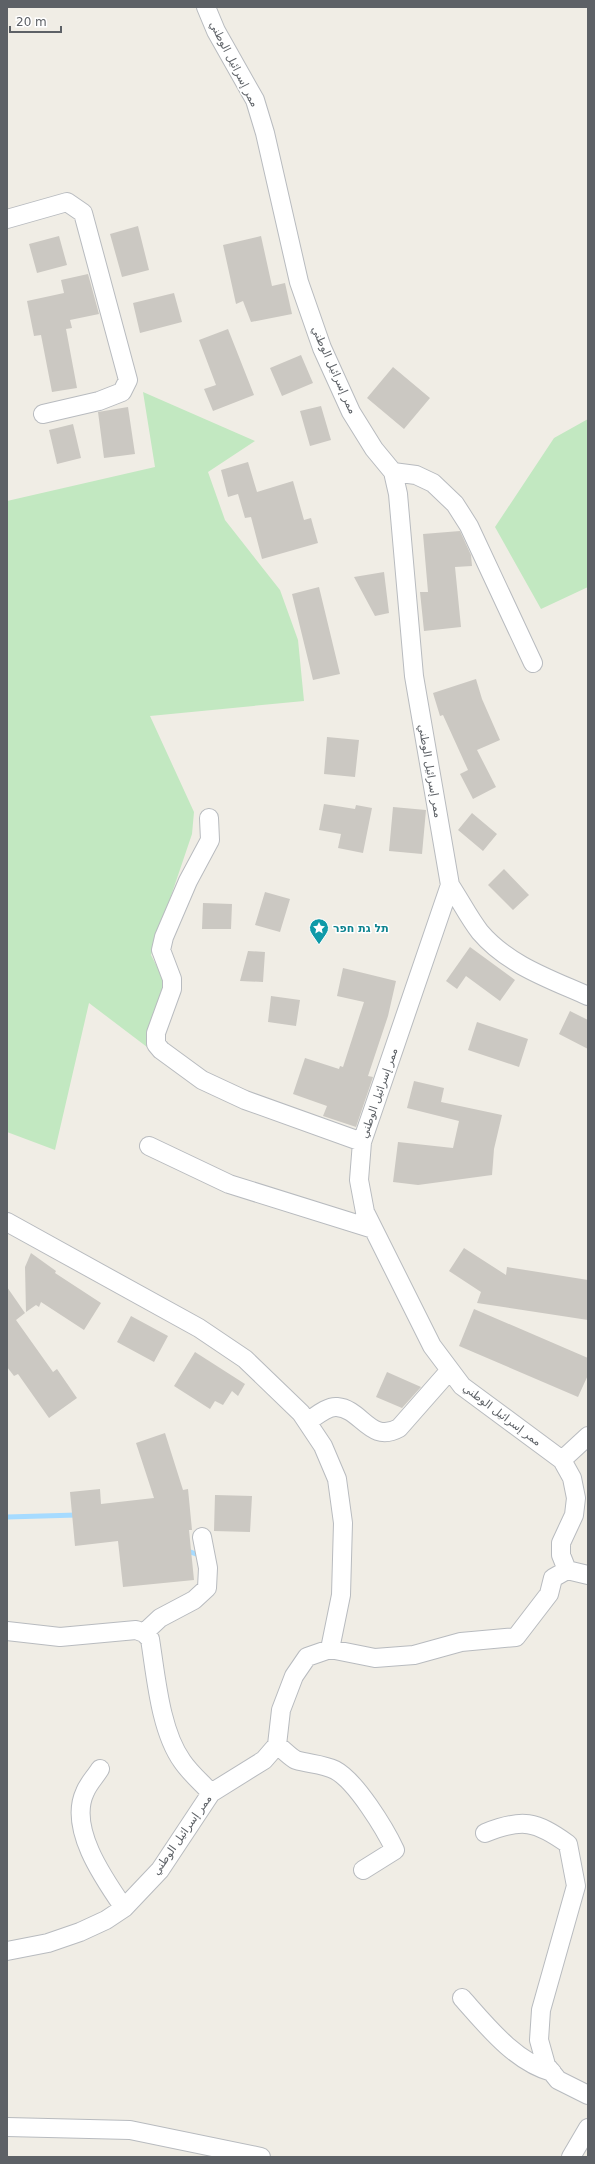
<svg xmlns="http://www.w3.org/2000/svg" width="595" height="2164" viewBox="0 0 595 2164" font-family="'DejaVu Sans',Vazirmatn,Heebo,sans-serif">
<rect width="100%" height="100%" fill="#f0ede5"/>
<!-- green -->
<path fill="#c2e8c1" d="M143,392L255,441L208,472L225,520L280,590L298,640L304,701L150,716L194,812L192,834L151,955L167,986L147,1047L89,1003L55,1150L7,1132V501L155,467Z
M588,419V587L541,609L495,527L554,438Z"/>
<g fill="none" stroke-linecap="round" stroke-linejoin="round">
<!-- stream -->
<path stroke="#a6dbff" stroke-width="5" d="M7,1517L77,1515
M185,1550L196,1554"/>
</g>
<!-- building -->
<path fill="#cbc8c2" d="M138,226L149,270L122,277L110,234Z
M59,236L67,265L37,273L29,244Z
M261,236L272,286L285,283L292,314L251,322L243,301L236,304L223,245Z
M88,274L99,314L70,320L72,328L66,329L77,388L52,392L41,335L34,336L27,301L64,293L61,280Z
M174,293L182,322L140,333L133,303Z
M228,329L254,395L213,411L204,389L216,385L199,340Z
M301,355L313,383L282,396L270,368Z
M393,367L430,398L404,429L367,398Z
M321,406L331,440L310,446L300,411Z
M128,407L135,454L104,458L98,412Z
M73,424L81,458L57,464L49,430Z
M248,462L257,492L293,481L304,520L311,518L318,543L262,559L251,517L245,518L238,494L228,497L221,470Z
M460,531L471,555L472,566L455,567L461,627L424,631L420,592H428L423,534Z
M384,572L389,613L375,616L354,577Z
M319,587L340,674L313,680L292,594Z
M476,679L482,699L500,740L477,750L496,787L473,799L460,774L468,770L443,715L440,716L433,693Z
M327,737L359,740L355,777L324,774Z
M324,804L355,809L356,805L372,808L363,853L338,848L341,834L319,830Z
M393,807L426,810L422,854L389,851Z
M472,813L497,834L483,851L458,830Z
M504,869L529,895L513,910L488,885Z
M265,892L290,899L280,932L255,925Z
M203,903L232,904L231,929H202Z
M470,947L515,980L500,1001L466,976L457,989L446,981Z
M248,951L265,952L263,982L240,981Z
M343,968L396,981L388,1016L368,1076L373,1077L356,1127L323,1116L327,1106L293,1094L305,1058L339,1069L340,1066L343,1067L364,1002L337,996Z
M271,996L300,1000L296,1026L268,1022Z
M570,1011L588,1020V1049L559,1034Z
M477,1022L528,1039L519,1067L468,1050Z
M414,1081L444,1088L441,1102L502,1115L494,1149L492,1175L418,1185L393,1182L398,1142L453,1148L459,1121L407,1108Z
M464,1248L506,1275L507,1267L588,1280V1320L477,1303L481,1292L449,1271Z
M31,1253L56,1271L55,1273L101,1303L84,1330L41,1302L39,1307L36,1305L26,1312L25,1267Z
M7,1287L25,1313L16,1320L53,1372L57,1369L77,1398L49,1418L18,1374L14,1376L7,1367Z
M474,1309L588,1358V1375L578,1397L459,1346Z
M131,1316L168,1336L154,1362L117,1342Z
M195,1352L245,1384L238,1396L232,1391L223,1405L215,1401L210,1409L174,1386Z
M387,1372L421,1387L402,1408L376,1397Z
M165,1433L183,1490L188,1489L192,1530H189L194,1580L123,1587L118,1541L75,1546L70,1492L100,1489L101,1504L154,1498L136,1443Z
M215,1495L252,1496L250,1532L214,1531Z"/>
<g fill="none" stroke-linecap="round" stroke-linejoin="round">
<defs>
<path id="minor" d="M206,7L216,31L255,100L265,133L299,282L322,348L351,412L374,449L393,472L398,494L414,676L450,885L362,1142L359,1180L365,1212L432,1346L462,1386L562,1460L572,1478L576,1498L574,1515L561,1543V1555L567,1570
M7,219L67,202L83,213L128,380L122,392L99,401L43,414
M393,472L416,475L433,483L455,504L469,526L533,663
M209,818L210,840L188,881L164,937L161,950L172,979V989L156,1033V1044L161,1050L202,1080L245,1100L362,1142
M450,885C460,900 469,918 480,932C508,965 550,979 588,996
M149,1146L229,1184L373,1229
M7,1222L199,1328L245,1359L301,1413L323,1446L337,1479L343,1523L341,1595L330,1649
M307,1422C315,1417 327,1406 337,1407C362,1409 370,1444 399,1428L450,1370
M562,1460L588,1436
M567,1570L588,1575
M7,1631L60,1637L136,1630L144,1633L150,1639C156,1676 160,1730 182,1761C190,1773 202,1783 211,1793
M144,1633L160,1618L194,1600L207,1588L208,1568L202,1537
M277,1745C283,1749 290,1757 296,1760C309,1764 323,1764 335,1770C356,1781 385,1829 395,1850L363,1870
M100,1769C95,1777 88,1784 85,1792C68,1828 104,1879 124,1908
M485,1833C522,1818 536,1821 568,1844L576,1886L541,2010L539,2040L546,2065L558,2080L588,2095
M7,1951L48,1943L80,1932L106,1920L124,1908L160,1870L211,1793L264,1760L277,1745L281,1710L294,1676L307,1657L330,1649L375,1658L414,1655L461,1642L516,1637L549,1594L553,1578L567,1570
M462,1998C486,2025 515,2062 552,2072
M7,2127L130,2130L261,2157
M571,2157L588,2128"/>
</defs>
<!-- minor casing -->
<use href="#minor" stroke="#b8bbbf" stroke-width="20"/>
<!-- minor -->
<use href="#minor" stroke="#fff" stroke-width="18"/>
</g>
<!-- icons -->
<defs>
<symbol id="sight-pin" viewBox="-11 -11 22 30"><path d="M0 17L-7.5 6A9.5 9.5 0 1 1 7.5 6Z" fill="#0f9aa8" stroke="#fff"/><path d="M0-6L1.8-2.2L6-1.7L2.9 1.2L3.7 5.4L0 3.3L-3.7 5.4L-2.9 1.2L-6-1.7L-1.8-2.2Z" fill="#fff"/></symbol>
</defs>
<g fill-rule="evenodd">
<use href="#sight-pin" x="308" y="917" width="22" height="30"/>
</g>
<g text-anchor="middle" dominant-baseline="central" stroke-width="3" stroke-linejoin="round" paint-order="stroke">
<!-- street labels -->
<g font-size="11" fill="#5d6166" stroke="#fff">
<text transform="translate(234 64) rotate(63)">ممر إسرائيل الوطني</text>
<text transform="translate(334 370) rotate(66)">ممر إسرائيل الوطني</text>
<text transform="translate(430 771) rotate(80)">ممر إسرائيل الوطني</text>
<text transform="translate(379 1093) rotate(-71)">ممر إسرائيل الوطني</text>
<text transform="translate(502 1415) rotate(37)">ممر إسرائيل الوطني</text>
<text transform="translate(182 1835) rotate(-55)">ممر إسرائيل الوطني</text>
</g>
<!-- culture labels -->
<g font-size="11" font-weight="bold" fill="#0d838f" stroke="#fff" text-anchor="start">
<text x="333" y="928">תל גת חפר</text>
</g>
</g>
<!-- border -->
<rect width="595" height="2164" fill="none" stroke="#5d6166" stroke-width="16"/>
<!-- scale -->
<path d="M10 26v6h51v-6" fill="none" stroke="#5d6166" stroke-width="2"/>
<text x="16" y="26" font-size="12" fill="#5d6166" stroke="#ffffff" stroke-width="3" paint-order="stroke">20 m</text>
</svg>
